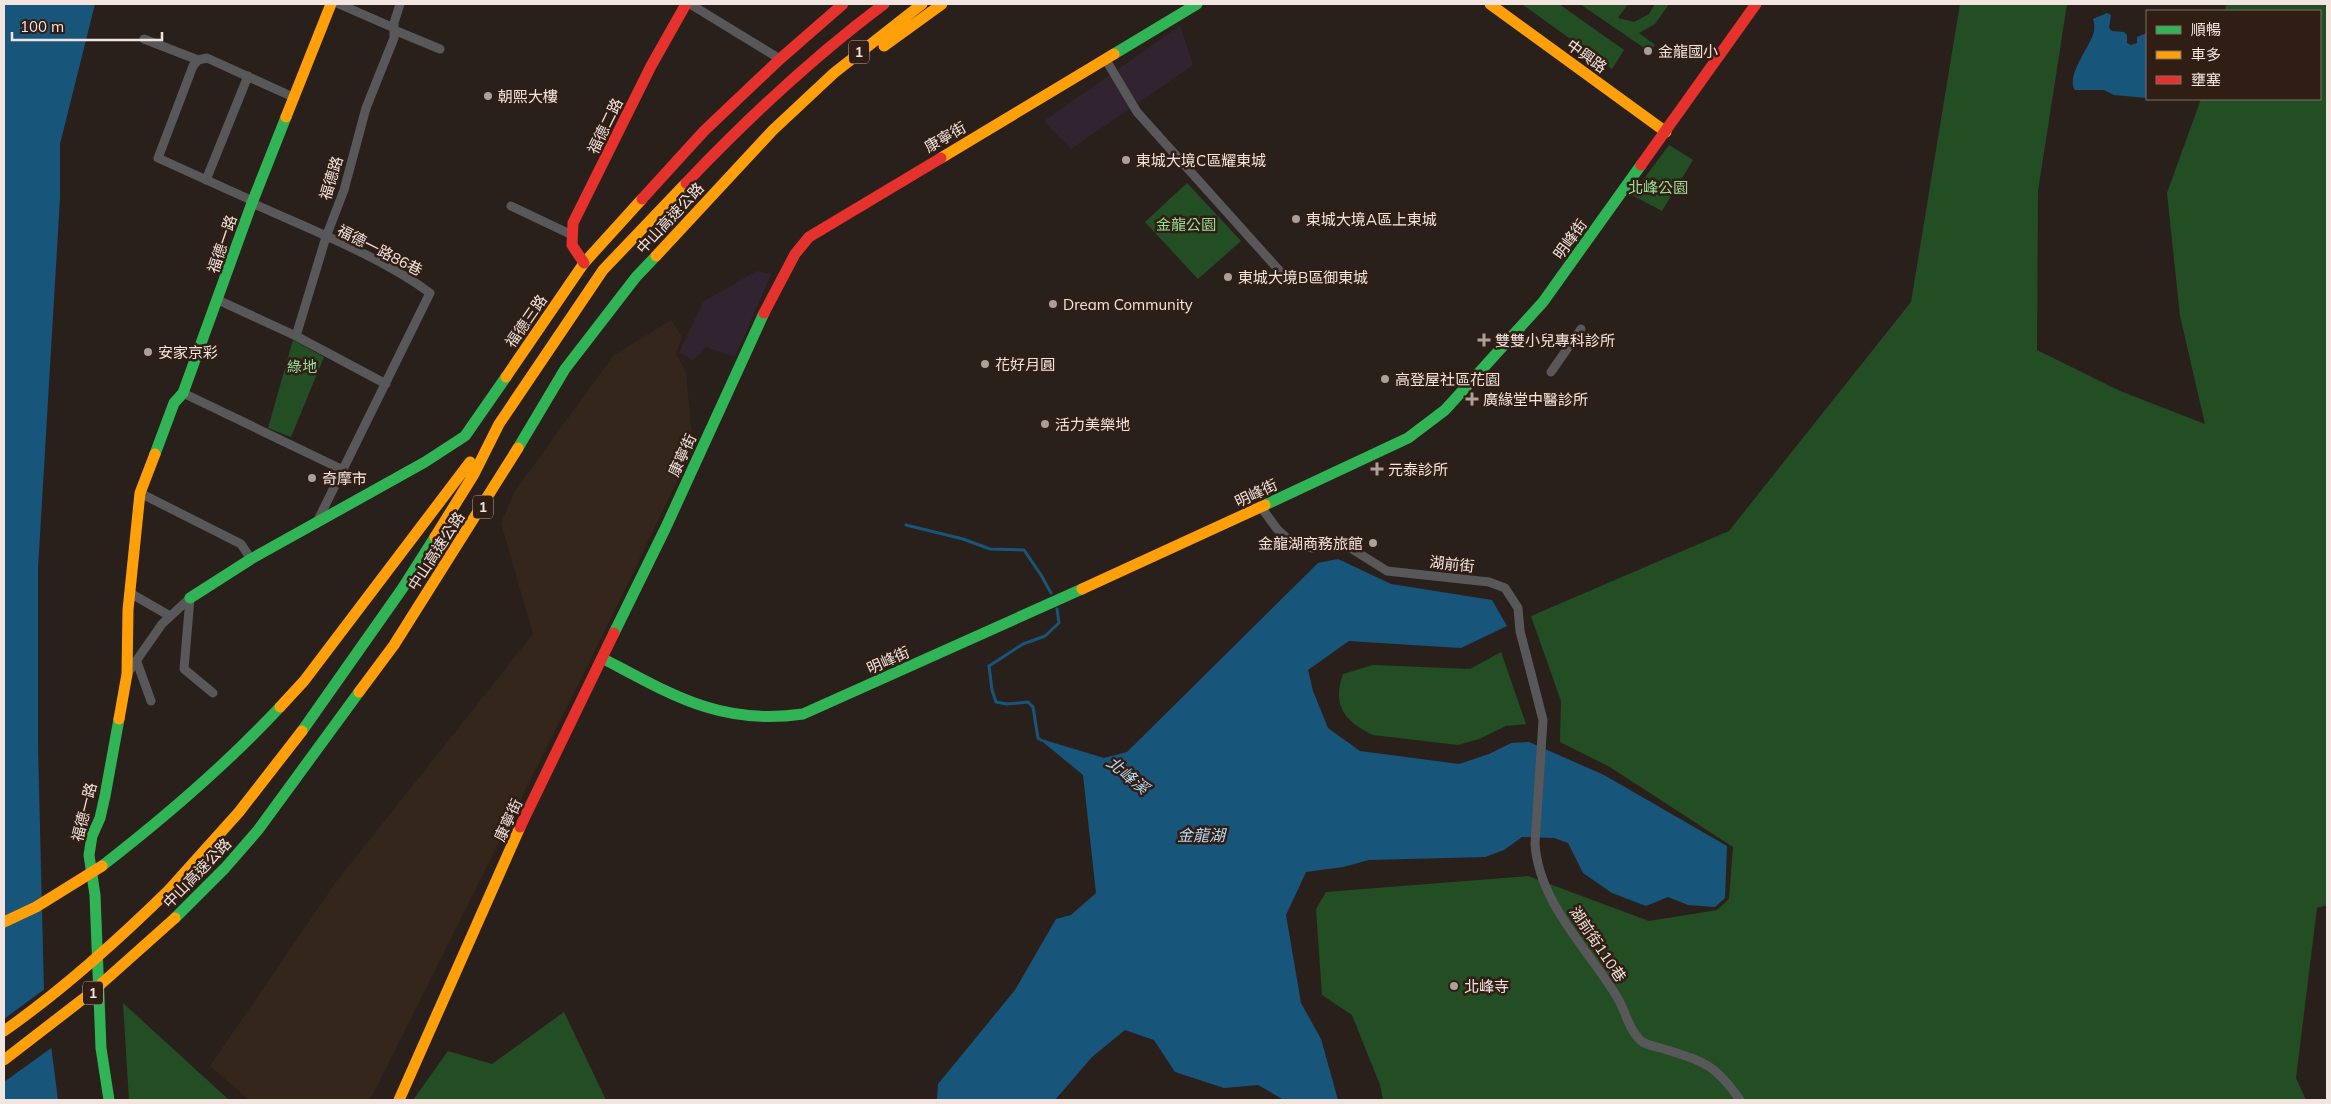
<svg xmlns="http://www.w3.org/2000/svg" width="2331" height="1104" viewBox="0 0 2331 1104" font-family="Mulish,'Noto Sans TC',sans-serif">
<rect width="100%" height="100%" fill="#2a201b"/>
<!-- commercial -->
<path fill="#312430" d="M1180,26L1193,65L1071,149L1044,121Z
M757,271L771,274L735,357L706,347L693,360L679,353L703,302Z"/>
<!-- industrial -->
<path fill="#34261a" d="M671,320L682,337L676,354L686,372L693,448L594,653L370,1100H249L210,1066L336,882L533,634L501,523L515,491L613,356Z"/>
<!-- green -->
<path fill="#234e23" d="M1522,4H1559L1624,50L1612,69Z
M1580,4H1628L1618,18L1634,22L1649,14L1655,4H1669L1655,24L1639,33L1655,45L1650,52Z
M1960,4H2067L2038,191L2037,350L2120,391L2205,424L2180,316L2167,193L2201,99H2320V11H2225L2226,4H2327V905L2317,908L2296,1078L2306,1100H1383L1380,1085L1352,1015L1322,995L1316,909L1326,892L1528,876L1649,921L1717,910L1729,899L1733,847L1610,767L1560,742L1561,701L1531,616L1729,531L1911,302Z
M1669,145L1693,160L1662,211L1632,195Z
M1187,183L1241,241L1198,279L1145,222Z
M293,340L324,357L291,437L268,428Z
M1501,652L1526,724L1506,726L1479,739L1458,745L1373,735C1344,721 1332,705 1343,674L1373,665L1470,669Z
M123,1003L229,1100H129Z
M564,1012L606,1100H413L448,1051L492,1064Z"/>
<!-- water -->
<path fill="#18557b" d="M4,4H95L60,144V198L38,569V747L44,991L58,1100H4Z
M2107,13L2111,15L2109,28L2112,31L2124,32L2127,35V43L2131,45L2137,43V37L2147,33V98L2114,95L2104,90H2075C2065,76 2091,46 2094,31C2095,27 2094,22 2093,19Z
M1338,559L1391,584L1492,600L1507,626L1461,648L1349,641L1308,670L1313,691L1328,728L1360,751L1459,764L1489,754L1511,743L1529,742L1604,775L1727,846L1725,898L1715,907L1688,905L1668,897L1646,906L1612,893L1583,873L1568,843L1554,838L1522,837L1504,850L1485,857L1369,860L1343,867L1306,872L1286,915L1301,1003L1321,1039L1338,1100H1284L1258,1085L1224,1088L1175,1072L1154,1040L1125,1030L1092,1057L1055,1100H937L938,1084L1015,990L1056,919L1071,915L1096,893L1083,775L1038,738L1104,758L1127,752L1318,563Z"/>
<!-- pier -->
<path fill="#2a201b" d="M46,988L54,1046L4,1082V1019Z"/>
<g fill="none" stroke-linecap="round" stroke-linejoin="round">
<!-- stream -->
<path stroke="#18557b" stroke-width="3" d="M906,525L963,539L990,549L1024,550L1041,575L1051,593
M1041,740L1038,738L1033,707L1028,702L1007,704L996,702L992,690L989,666L1023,644L1045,636L1059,623L1057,609"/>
<!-- street -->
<path stroke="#585759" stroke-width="9" d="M339,4L394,28
M690,4L780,59
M394,30L440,49
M144,39L198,60
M1106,60L1137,112L1286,278
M206,180L248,76
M253,201L158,158L193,66L198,60L207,58L293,97
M252,203C309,229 380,256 430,293L316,524
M511,206L570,234
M218,300L296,336L386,384
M296,336L326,237L344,190L366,108L394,38V23L400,4
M1551,372L1581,329
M183,393L341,469
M140,493L241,544L251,559
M1261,507L1277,529L1292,543L1313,548L1333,542L1352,549L1387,571L1489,582L1505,588L1518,608L1520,631L1543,720L1535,844C1539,903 1588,949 1617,997C1626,1011 1627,1027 1640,1040C1645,1045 1657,1047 1664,1049C1705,1062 1715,1064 1740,1100
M130,593L170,616
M190,598L184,669L213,693
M137,662L151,701
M127,674L162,624L190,598"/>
<!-- fast -->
<path stroke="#30b455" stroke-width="11" d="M1114,54L1197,4
M518,448L565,369L636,277L656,256
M155,454L174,403L183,393L252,203L286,117
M1265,505L1408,438L1445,410L1543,302L1641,165
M190,598L251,559L425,462L465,436L506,377
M614,633L666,527L764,313
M602,658C672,695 721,726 803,714L1082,589
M302,731L402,589L435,537
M102,866C165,817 225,766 280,707
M175,918L225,868L258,830L359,692
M109,1100L101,1048L95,895L89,855L92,836L100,818L105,796L119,719"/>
<!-- slow -->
<path stroke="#ff9f0a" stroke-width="11" d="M1490,4L1666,132
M884,46L942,4
M286,117L331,4
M941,158L1114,54
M656,256L773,130L834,73L922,4
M506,377L584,263L642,199
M435,537L474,474L499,424L603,270L686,183
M1082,589L1265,505
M359,692L394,645L518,448
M280,707L304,681L470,462
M119,719L127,674L128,610L140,493L155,454
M169,890L239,812L302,731
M399,1100L520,827"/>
<!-- jam -->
<path stroke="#e5322d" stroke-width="11" d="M1641,165L1756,4
M686,183C747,119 813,57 884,4
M642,199L704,131L780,59L843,4
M584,263L572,245L573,223L651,66L686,4
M764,313L795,254L809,237L941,158
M520,827L614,633"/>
<!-- slow-bridge -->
<path stroke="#ff9f0a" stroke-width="11" d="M4,922L36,907L102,866
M4,1031C64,989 117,941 169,890
M4,1060L92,992L175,918"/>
</g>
<!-- markers -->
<g fill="#aca09a" stroke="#301e15" stroke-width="2">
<circle cx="1648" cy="51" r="5"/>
<circle cx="488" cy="96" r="5"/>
<circle cx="1126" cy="160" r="5"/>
<circle cx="1296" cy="219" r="5"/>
<circle cx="1228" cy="277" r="5"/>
<circle cx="1053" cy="304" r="5"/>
<path d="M1481.5 332.5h5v5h5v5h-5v5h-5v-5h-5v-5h5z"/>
<circle cx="148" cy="352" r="5"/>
<circle cx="985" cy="364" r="5"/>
<circle cx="1385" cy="379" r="5"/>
<path d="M1469.5 391.5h5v5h5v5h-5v5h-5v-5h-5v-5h5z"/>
<circle cx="1045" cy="424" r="5"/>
<path d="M1374.5 461.5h5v5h5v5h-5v5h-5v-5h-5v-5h5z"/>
<circle cx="312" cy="478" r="5"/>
<circle cx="1373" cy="543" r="5"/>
<circle cx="1454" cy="986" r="5"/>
</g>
<g text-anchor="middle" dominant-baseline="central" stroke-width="5" stroke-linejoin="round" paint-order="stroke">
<!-- shield labels -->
<g fill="#301e15" stroke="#b8a9a2" stroke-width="1">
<rect x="849" y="40.5" width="20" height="23" rx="4"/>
<rect x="473" y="495.5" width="20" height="23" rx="4"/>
<rect x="83" y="981.5" width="20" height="23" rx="4"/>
</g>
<g font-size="14" font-weight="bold" fill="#f2e5df">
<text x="859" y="52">1</text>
<text x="483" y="507">1</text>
<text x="93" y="993">1</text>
</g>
<!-- poi labels -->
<g font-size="15" fill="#f2e5df" stroke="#301e15" text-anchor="start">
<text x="1658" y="51">金龍國小</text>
<text x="498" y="96">朝熙大樓</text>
<text x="1136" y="160">東城大境C區耀東城</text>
<text x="1306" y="219">東城大境A區上東城</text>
<text x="1238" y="277">東城大境B區御東城</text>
<text x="1063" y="304">Dream Community</text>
<text x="1495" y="340">雙雙小兒專科診所</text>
<text x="158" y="352">安家京彩</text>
<text x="995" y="364">花好月圓</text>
<text x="1395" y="379">高登屋社區花園</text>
<text x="1483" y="399">廣緣堂中醫診所</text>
<text x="1055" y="424">活力美樂地</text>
<text x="1388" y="469">元泰診所</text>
<text x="322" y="478">奇摩市</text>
<text x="1363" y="543" text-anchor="end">金龍湖商務旅館</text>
<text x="1464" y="986">北峰寺</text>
</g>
<!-- street labels -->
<g font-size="15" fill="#f2e5df" stroke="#301e15">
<text transform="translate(1587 56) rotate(36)">中興路</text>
<text transform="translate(605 126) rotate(-64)">福德二路</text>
<text transform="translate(945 137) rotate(-30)">康寧街</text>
<text transform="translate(331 178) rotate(-73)">福德路</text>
<text transform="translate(670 218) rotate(-47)">中山高速公路</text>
<text transform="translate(1570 239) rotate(-54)">明峰街</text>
<text transform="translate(222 244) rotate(-71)">福德一路</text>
<text transform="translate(380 250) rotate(27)">福德一路86巷</text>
<text transform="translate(526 321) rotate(-55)">福德三路</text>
<text transform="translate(682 455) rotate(-65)">康寧街</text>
<text transform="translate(1256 493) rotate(-25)">明峰街</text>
<text transform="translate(436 551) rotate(-57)">中山高速公路</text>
<text transform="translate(1452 564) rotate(6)">湖前街</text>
<text transform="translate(888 660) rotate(-24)">明峰街</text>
<text transform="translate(84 812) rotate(-76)">福德一路</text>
<text transform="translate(508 820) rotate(-65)">康寧街</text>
<text transform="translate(197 873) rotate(-46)">中山高速公路</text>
<text transform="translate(1598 944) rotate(56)">湖前街110巷</text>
</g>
<!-- park labels -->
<g font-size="15" fill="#97e197" stroke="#301e15">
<text x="1658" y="187">北峰公園</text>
<text x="1186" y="224">金龍公園</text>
<text x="302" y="366">綠地</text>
</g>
<!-- water labels -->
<g font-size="16" font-style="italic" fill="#b8d9f3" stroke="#301e15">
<text transform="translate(1128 775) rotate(39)">北峰溪</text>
<text x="1201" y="835">金龍湖</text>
</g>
</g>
<!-- border -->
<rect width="2331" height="1104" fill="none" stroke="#f2e5df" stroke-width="10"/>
<!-- legend -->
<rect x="2146" y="10" width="175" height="90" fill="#301e15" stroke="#7e6e66"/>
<rect x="2156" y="26" width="25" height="8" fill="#30b455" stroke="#7e6e66"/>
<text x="2191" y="35" font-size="15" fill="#f2e5df">順暢</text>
<rect x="2156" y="51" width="25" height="8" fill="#ff9f0a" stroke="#7e6e66"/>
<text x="2191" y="60" font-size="15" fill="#f2e5df">車多</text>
<rect x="2156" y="76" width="25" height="8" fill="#e5322d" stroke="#7e6e66"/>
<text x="2191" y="85" font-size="15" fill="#f2e5df">壅塞</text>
<!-- scale -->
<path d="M12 32v8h150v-8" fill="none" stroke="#f2e5df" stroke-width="2.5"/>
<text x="20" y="32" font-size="15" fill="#f2e5df" stroke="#301e15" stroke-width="4" paint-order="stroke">100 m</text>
</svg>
